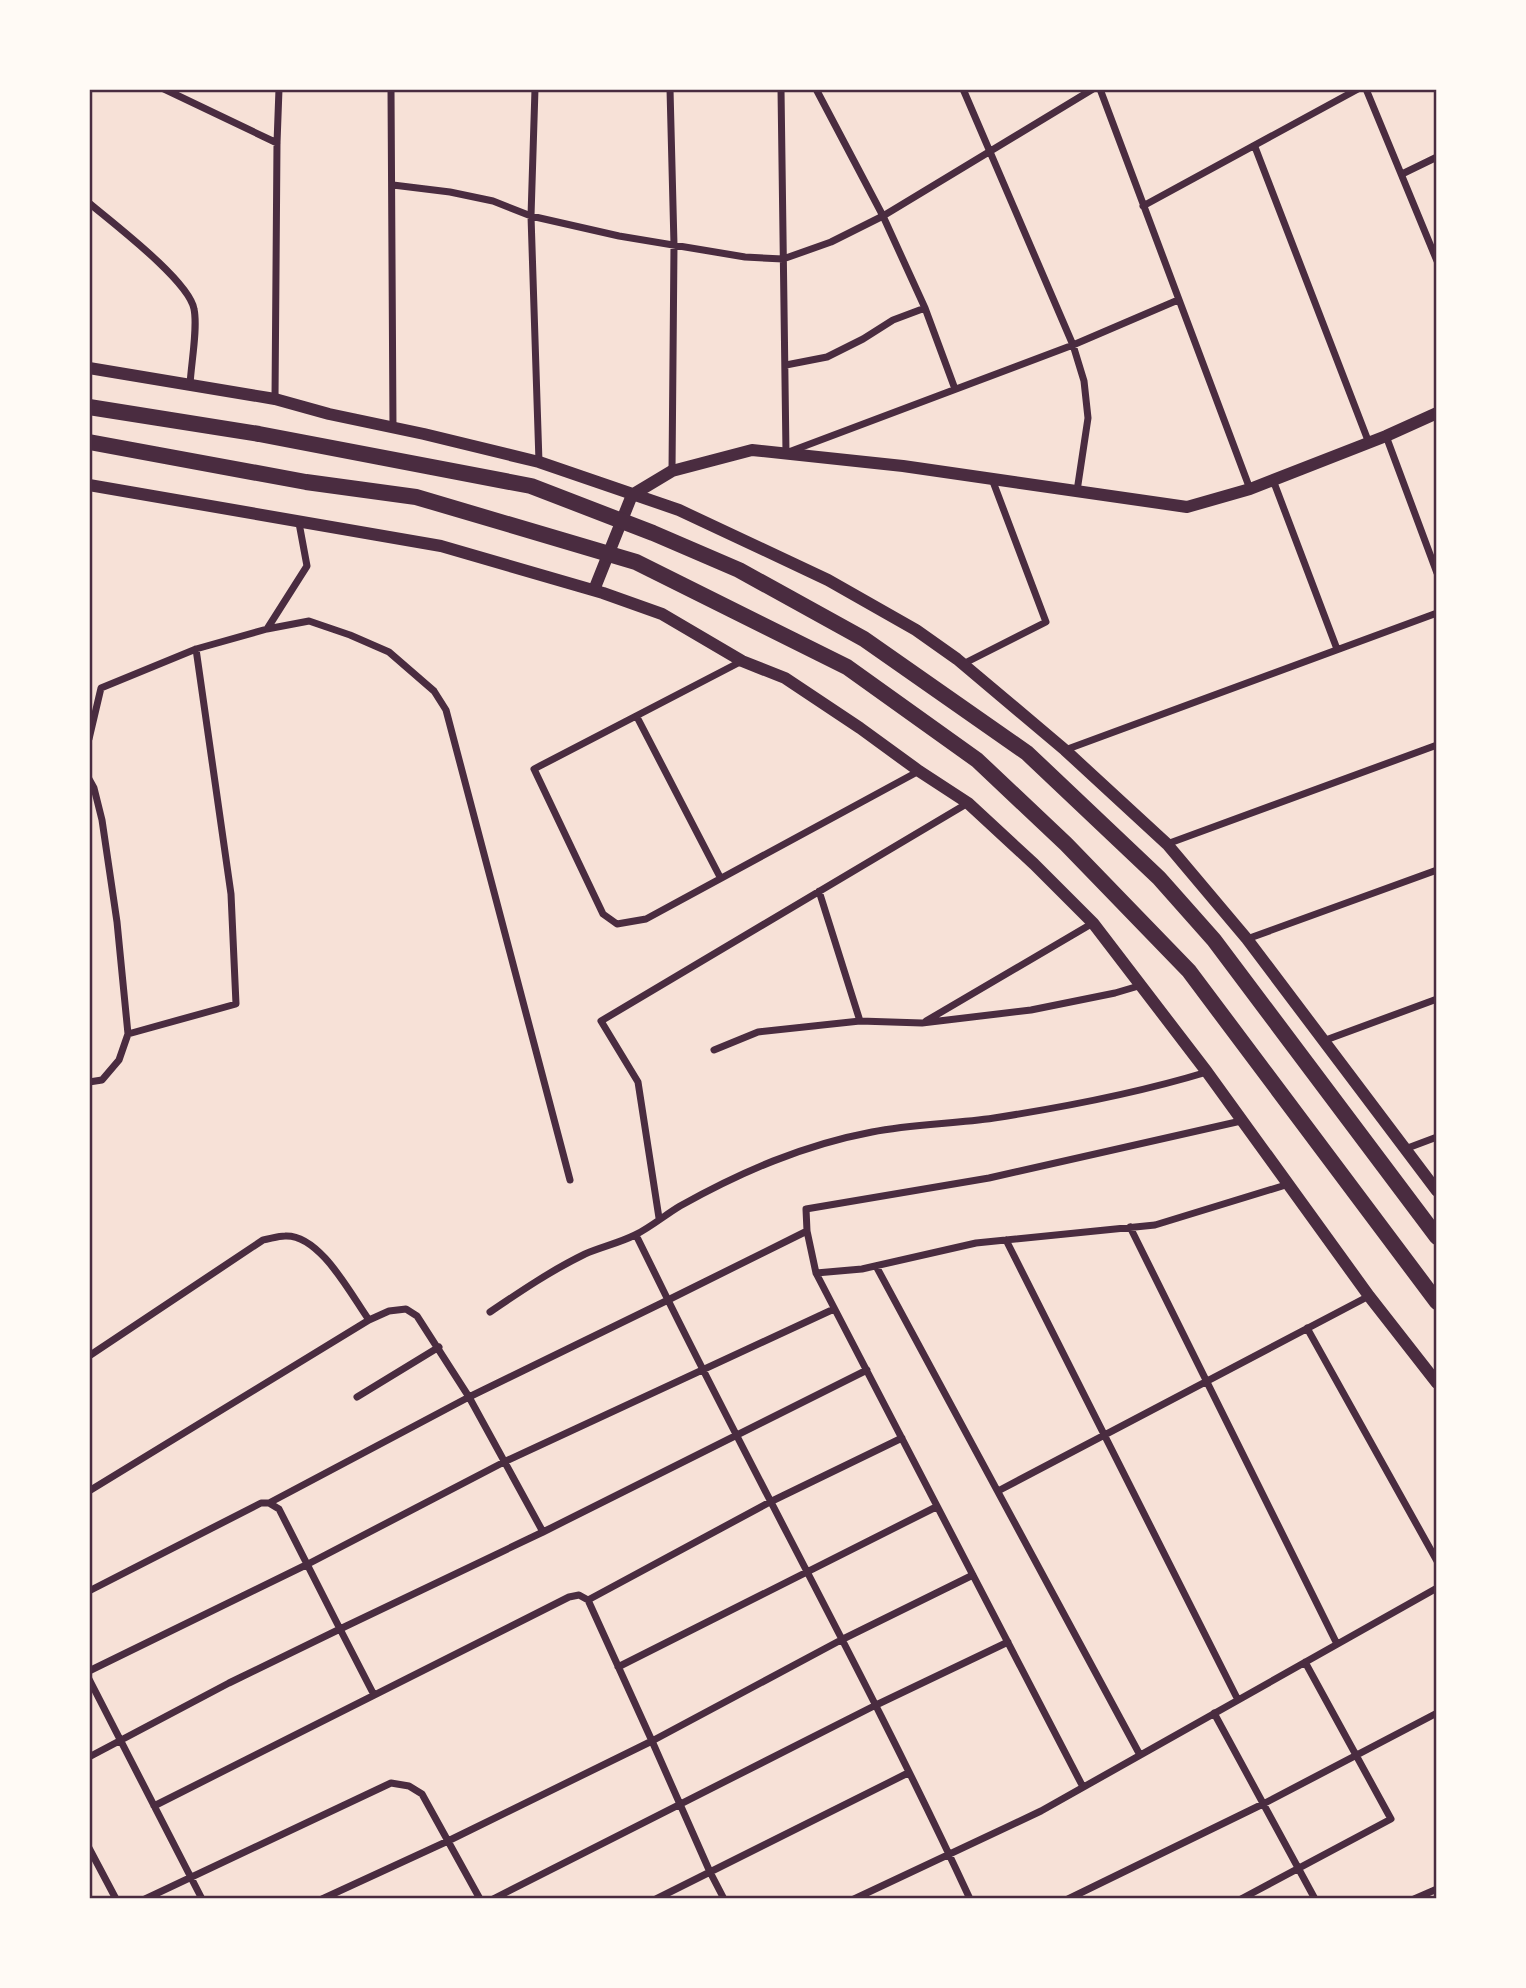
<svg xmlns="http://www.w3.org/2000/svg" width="1526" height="1988" viewBox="0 0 1526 1988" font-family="Karla,sans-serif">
<rect width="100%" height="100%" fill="#f7e1d7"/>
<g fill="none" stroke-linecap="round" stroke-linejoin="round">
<!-- minor -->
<path stroke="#4a2c40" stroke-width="7" d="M164,89L277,143
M391,89L393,427
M535,89L531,216L539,462
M670,89L674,245L672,471
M781,89L786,453L1073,345L1178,300
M816,89L883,216L925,308L955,389
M963,89L1073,345L1084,381L1088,418L1077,491
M1100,89L1250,489
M1366,89L1437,261
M1255,147L1369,443
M1402,174L1437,157
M393,185L450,192L493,201L531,216L619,236L745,257L783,259L831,242L883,216L1093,89
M89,203C114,224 189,281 194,309C198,328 191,364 190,385
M1143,206L1358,89
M786,365L827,357L863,339L893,320L925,308
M275,399L277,143L279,89
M1386,436L1437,573
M1273,480L1337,649
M267,629L309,621L350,635L389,652L434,691L446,710L570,1180
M742,661L534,769L603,914L617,924L646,919L919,771
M963,664L1046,622L992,479
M637,717L720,877
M89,739L101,688L196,649L267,629L307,566L299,523
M1065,750L1437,613
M89,779L94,788L102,820L117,922L128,1034L119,1060L102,1080L89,1082
M1167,844L1437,745
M819,891L860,1021
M1247,939L1437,870
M926,1021L1093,923
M128,1034L236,1004L231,894L196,649
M1323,1041L1437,999
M714,1050L758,1032L860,1021L922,1023L1031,1010L1115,993L1142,985
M1405,1149L1437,1137
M659,1218L638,1082L601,1021L968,803
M1130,1227L1337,1644
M636,1235L668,1300L807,1231
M1006,1240L1238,1700
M876,1266L1140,1755
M816,1273L862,1269L976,1243L1155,1225L1289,1184
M490,1312C521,1291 552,1270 585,1254C601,1247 619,1243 635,1235C651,1227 665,1215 680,1206C741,1172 803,1145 872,1132C912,1124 953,1124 994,1118C1065,1107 1138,1093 1207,1072
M1307,1328L1437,1561
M89,1356L263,1240C270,1239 278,1236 285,1236C320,1234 351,1295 369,1320
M867,1370L543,1532L469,1397L668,1300C767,1500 876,1696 970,1899
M357,1397L439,1347
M89,1491L369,1320L389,1311L406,1309L417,1316L469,1397L269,1503
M998,1491L1369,1296
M89,1591L261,1503H269L279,1509L340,1629L543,1532
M588,1600L770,1502L902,1438
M618,1667L936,1507
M89,1671L308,1564L506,1461L834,1309
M89,1679L202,1899
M1214,1713L1315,1899
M89,1757L229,1683L340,1629L374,1695
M1083,1787L816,1273L807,1231L806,1209L989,1178L1241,1121
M154,1806L569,1597L579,1595L588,1600L652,1741L448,1841L322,1899
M89,1848L116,1899
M145,1899L391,1783L409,1786L422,1794L480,1899
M493,1899L874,1706L1008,1642
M656,1899L908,1773
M724,1899L710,1872L652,1741L841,1640L973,1575
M854,1899L1041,1811L1437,1588
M1068,1899L1265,1803L1437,1713
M1241,1899L1391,1819L1305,1662
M1414,1899L1437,1889"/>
<!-- tertiary -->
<path stroke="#4a2c40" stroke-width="12" d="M89,368L275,399L329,414L424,434L539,462L679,510L828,580L916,630L957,659L1065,750L1167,844L1247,939L1437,1191
M89,485L441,546L603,593L662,614L742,661L785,678L860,728L919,771L968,803L1034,864L1093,923L1207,1072L1369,1296L1437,1383
M594,590L632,495L672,471L752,450L903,466L1187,507L1250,489L1386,436L1437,413"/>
<!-- trunk -->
<path stroke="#4a2c40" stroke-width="16" d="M89,407L259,434L531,486L653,533L739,570L864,639L1027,753L1159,878L1214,940L1437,1237
M89,442L306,482L416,497L636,562L847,667L977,760L1066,844L1189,971L1437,1302"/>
</g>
<!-- border -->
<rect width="1526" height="1988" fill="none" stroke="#fffaf5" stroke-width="182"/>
<rect x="91" y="91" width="1344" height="1806" fill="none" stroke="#4a2c40" stroke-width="2.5"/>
</svg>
